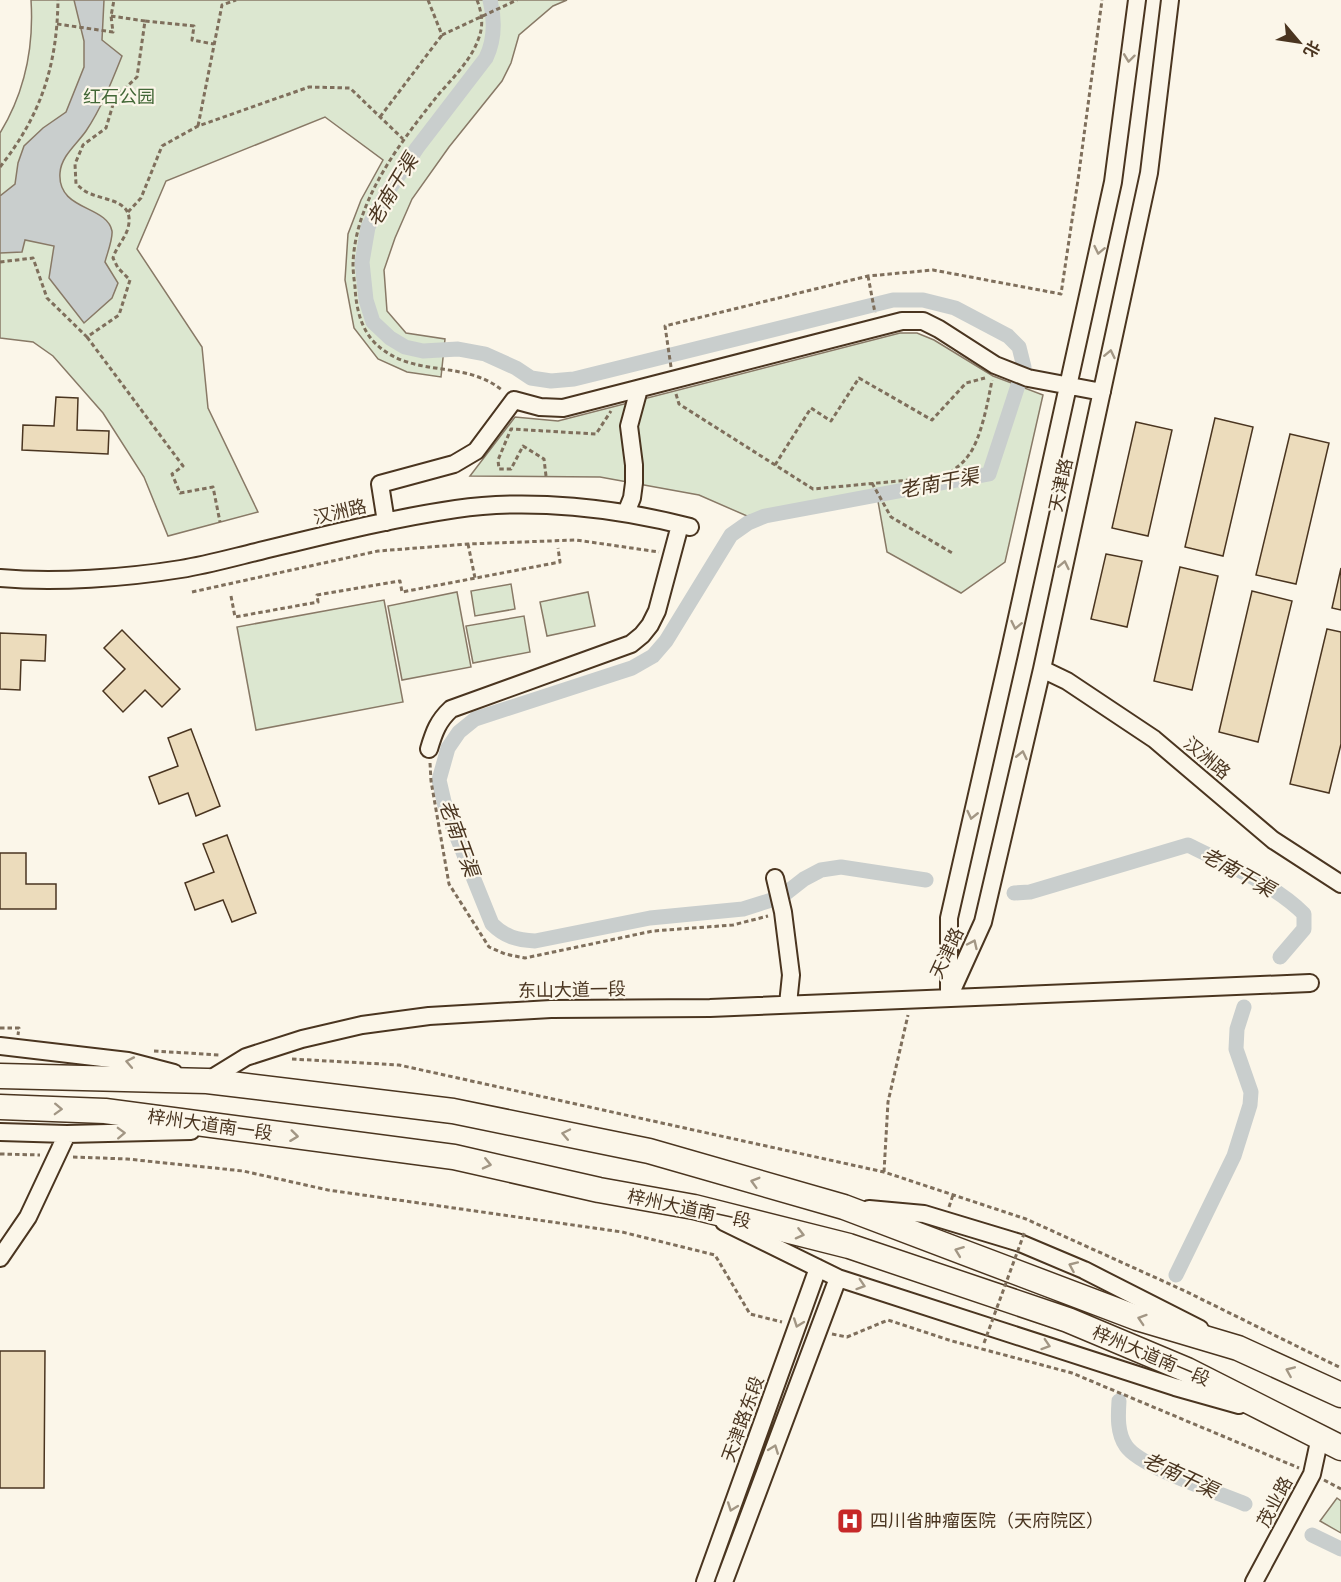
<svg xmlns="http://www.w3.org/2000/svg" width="1341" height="1582" viewBox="0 0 1341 1582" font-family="'DM Sans','Noto Sans SC',sans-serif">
<rect width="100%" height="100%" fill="#fbf6e9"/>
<!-- green -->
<path fill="#dce7d0" stroke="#887966" stroke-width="1.5" d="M31,0H567L553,6L519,35L511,63L502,81L449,147L412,199L395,238L384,270L387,311L406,333L445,339L441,377L407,372L378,359L354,328L345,280L348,234L361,200L383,160L325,117L166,181L137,249L202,347L208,408L258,512L168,536L144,477L103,413L53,356L33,342L0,338V133C25,92 34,47 31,0Z
M900,333H917L934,340L993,376L1043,395L1005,562L961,593L887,552L876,490L747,516L699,495L600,477L470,476L515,417L558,421Z
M511,584L515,609L475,616L471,591Z
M457,592L471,667L402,680L388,606Z
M588,592L595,626L547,636L540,602Z
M384,600L403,702L256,730L237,627Z
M524,616L530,652L473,663L466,626Z
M1337,1498L1341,1501V1533L1320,1521Z"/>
<!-- water -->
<path fill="#c9cecd" stroke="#887966" stroke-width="1.5" d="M74,0H104L102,40L122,56C112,81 101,109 86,131C77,144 61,156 60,173C57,211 107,205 112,231C113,239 107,254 105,262L118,283L112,298L84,323L49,278L54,246L25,240L22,252L0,253V196L15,184L18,163L24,146L43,128L66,112L84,67V41Z"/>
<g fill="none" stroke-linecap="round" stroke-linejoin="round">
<!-- canal -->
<path stroke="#c9cecd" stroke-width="15" d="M490,0C495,20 495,39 486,58L417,148L386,194L368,227L362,262L366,300L373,322L390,338L405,347L423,351L458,349L485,354L516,368L531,378L551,381L574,379L893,300H923L955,308L1008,336L1019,347L1024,367L989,474L765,516L748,523L731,535L666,641L653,656L632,668L475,719L459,732L448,748L439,780L446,810L492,924C505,937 517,940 535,941L650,918L743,909L781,897L804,879L821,870L841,867L926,880
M1014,893L1030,892L1188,845C1226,864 1274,884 1304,914V929L1280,957
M1176,1275L1234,1156L1250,1105L1251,1092L1236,1049L1237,1029L1244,1007
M1119,1401C1118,1416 1117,1433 1126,1446C1140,1467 1219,1493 1245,1504
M1312,1535L1341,1549"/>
</g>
<!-- building -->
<path fill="#ecdcbc" stroke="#4a3520" stroke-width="1.5" d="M56,397L78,398L77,430L109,431L108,454L22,450L23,425L54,426Z
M1215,418L1253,427L1223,556L1185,547Z
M1136,422L1172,430L1148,536L1112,528Z
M1290,434L1329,443L1296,584L1256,575Z
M1106,554L1142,561L1127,627L1091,619Z
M1180,567L1218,576L1192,690L1154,681Z
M1341,568V610L1332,608Z
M1252,591L1292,601L1258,742L1219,732Z
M1327,629L1341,632V744L1329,793L1290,784Z
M122,630L180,689L162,707L145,690L123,712L103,691L125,669L104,648Z
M0,633L46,635L45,661L21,660L20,690L0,689Z
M191,729L220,806L196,816L188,793L159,804L149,777L178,766L168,738Z
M227,835L256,913L232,922L223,900L195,910L185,883L214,872L203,844Z
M0,853H26V884H56V909H0Z
M0,1351H45L44,1488H0Z"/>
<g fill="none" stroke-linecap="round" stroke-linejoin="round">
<defs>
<path id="minor" d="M626,513L632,498L634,483V465L629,426L639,389
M386,522L380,484L454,464L476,451L514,400L540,407L563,408L902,321H923L939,329L995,365L1028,378L1102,392
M0,578C56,583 125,578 181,569C206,565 231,558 256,552C322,536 388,519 456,509C530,498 617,508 690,527
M1042,669L1067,681L1154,739L1273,840L1341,884
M429,749C434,732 438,721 451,709L631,644L642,635L650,625L657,611L680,525
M775,878L783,912L791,975L788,1004
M949,990V918L1009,654L1113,182L1137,0
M949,997L983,922L1042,669L1149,173L1170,0
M0,1046L128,1061L174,1073
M205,1080L207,1081L246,1057L302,1039L362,1025L429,1016L551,1009L710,1008L1310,983
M0,1132L67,1134L191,1131
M869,1209L924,1214L1020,1243L1084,1270L1200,1329
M724,1222L838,1278L1175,1387L1239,1405
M0,1258L28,1217L67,1134
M705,1582L818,1268
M724,1582L838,1278
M1254,1582L1312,1474L1320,1437"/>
<path id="highway" d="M0,1076L207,1081L453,1111L649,1151L844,1207L1137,1318L1238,1348L1341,1395
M0,1107L105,1111L454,1157L599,1190L694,1207L849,1246L1068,1320L1187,1370L1341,1448"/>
</defs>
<!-- minor casing -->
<use href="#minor" stroke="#4a3520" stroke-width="20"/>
<!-- highway casing -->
<use href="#highway" stroke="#4a3520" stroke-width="27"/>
<!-- path -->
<path stroke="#7f6f5c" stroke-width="3" stroke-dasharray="4.5 3" stroke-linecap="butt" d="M428,0L442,35L517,0
M477,0C482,13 484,26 478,40C471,60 452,79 438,95C400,143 355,200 353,264C353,271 354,279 355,287C356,306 360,327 374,342C411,380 464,358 503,391
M111,16L145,21
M57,24L113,32L111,16L114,0
M380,117L442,35
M198,126L222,5L236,0
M0,167C41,115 57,66 58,0
M128,212L141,198L162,146L198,126L309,87L350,88L403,139
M0,262L33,258L47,298L87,337L119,315L130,280L118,268L113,258C116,247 125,239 128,228C135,201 108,201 91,194C85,192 81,188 76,184L75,164L83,145L106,128L115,98L137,77L145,21L194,26L192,40L214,44
M868,276L875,313
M87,337L183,466L172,474L180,493L213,487L220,522
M671,367L665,326L868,276L933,270L1061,294L1078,180L1102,0
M676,394L679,404L813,489L942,477C952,471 961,466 968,456C981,440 988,401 992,380
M775,465L811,408L831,421L859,378L932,420L966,383L985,378
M546,476L544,459L523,446L511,469H499L498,460L511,429L596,434L611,411
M872,483L891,517L954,554
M468,544L475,578
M192,592L378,551L468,544L576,540L659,552
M231,596L235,617L318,602L317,595L400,581L402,592L560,562L558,548
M430,763L431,781L449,884L489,947L505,954L525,958L653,931L733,925L768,916
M0,1028H19L18,1035
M154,1051L220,1055
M292,1059L399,1065L884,1172L1026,1219L1185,1291L1341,1368
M0,1154L40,1155
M73,1157L127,1159L243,1171L328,1190L622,1232L715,1255L750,1314L782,1322
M884,1172L888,1102L908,1015
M949,1207L953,1195
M832,1334L847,1337L888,1320L952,1341L1072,1373L1299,1468
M1324,1480L1341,1489"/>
<!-- minor -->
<use href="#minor" stroke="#fbf6e9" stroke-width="16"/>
<!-- highway -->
<use href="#highway" stroke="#fbf6e9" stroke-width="24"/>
<!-- path-bridge -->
<path stroke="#7f6f5c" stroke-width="3" stroke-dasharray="4.5 3" stroke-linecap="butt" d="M984,1343L1025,1231"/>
</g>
<!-- one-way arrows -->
<defs><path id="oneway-chevron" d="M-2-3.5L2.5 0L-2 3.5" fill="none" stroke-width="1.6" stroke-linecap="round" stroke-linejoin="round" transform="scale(1.5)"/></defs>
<g stroke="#a29684">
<use href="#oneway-chevron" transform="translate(1129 58) rotate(97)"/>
<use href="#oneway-chevron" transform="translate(1099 250) rotate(102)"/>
<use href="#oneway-chevron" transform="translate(1110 354) rotate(-78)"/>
<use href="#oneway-chevron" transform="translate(1064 565) rotate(-78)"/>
<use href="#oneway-chevron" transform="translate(1016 625) rotate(102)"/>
<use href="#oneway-chevron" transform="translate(1022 755) rotate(-77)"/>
<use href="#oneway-chevron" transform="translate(972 815) rotate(103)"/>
<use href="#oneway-chevron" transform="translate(973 944) rotate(-65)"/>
<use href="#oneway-chevron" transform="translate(130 1062) rotate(-169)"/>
<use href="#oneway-chevron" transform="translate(58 1109) rotate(2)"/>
<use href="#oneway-chevron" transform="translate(121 1133) rotate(-2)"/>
<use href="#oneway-chevron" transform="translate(566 1134) rotate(-168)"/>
<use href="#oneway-chevron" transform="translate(294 1136) rotate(7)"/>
<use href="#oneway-chevron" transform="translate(487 1164) rotate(13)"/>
<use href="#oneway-chevron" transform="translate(755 1182) rotate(-164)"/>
<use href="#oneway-chevron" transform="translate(800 1234) rotate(14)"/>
<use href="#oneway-chevron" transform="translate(959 1251) rotate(-159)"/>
<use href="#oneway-chevron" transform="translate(1073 1266) rotate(-156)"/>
<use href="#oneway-chevron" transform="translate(861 1285) rotate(18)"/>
<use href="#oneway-chevron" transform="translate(1142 1319) rotate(-162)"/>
<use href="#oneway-chevron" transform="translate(798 1323) rotate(110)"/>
<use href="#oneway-chevron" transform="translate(1046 1345) rotate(18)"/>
<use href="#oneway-chevron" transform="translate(1290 1371) rotate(-157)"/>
<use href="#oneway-chevron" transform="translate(774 1449) rotate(-69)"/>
<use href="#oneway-chevron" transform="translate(732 1507) rotate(110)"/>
</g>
<!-- icons -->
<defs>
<symbol id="hospital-square" viewBox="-11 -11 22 22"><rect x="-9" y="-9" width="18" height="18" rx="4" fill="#c62828" stroke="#fbf6e9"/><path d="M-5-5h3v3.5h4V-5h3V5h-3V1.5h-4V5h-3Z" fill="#fff"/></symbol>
</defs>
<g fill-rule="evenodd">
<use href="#hospital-square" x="835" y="1506" width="30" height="30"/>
</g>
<g text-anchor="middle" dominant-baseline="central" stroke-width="4.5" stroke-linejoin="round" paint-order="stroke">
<!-- park labels -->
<g font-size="18" fill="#436837" stroke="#fbf6e9">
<text x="119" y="97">红石公园</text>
</g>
<!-- street labels -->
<g font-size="18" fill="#4a3520" stroke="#fbf6e9">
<text transform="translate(1061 485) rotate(-78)">天津路</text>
<text transform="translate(340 512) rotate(-13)">汉洲路</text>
<text transform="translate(1207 758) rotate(40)">汉洲路</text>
<text transform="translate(947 953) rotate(-65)">天津路</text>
<text transform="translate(572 990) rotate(-1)">东山大道一段</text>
<text transform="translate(210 1125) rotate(8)">梓州大道南一段</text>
<text transform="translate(689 1209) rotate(12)">梓州大道南一段</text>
<text transform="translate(1151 1356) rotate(23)">梓州大道南一段</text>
<text transform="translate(743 1419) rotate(-70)">天津路东段</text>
<text transform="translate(1275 1502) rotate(-62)">茂业路</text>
</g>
<!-- poi labels -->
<g font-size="18" fill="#4a3520" stroke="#fbf6e9" text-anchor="start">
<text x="870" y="1521">四川省肿瘤医院（天府院区）</text>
</g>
<!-- water labels -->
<g font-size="20" font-style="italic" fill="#4a3520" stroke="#fbf6e9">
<text transform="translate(392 190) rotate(-59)">老南干渠</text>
<text transform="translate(939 483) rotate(-11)">老南干渠</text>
<text transform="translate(459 838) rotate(70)">老南干渠</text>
<text transform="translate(1238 872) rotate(29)">老南干渠</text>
<text transform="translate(1180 1475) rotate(25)">老南干渠</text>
</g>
</g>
<!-- north arrow -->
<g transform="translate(1299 42) rotate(119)" stroke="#fbf6e9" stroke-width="4.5" paint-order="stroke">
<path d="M0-4.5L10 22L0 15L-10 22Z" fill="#4a3520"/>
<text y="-9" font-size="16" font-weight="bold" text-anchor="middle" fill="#4a3520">北</text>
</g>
</svg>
